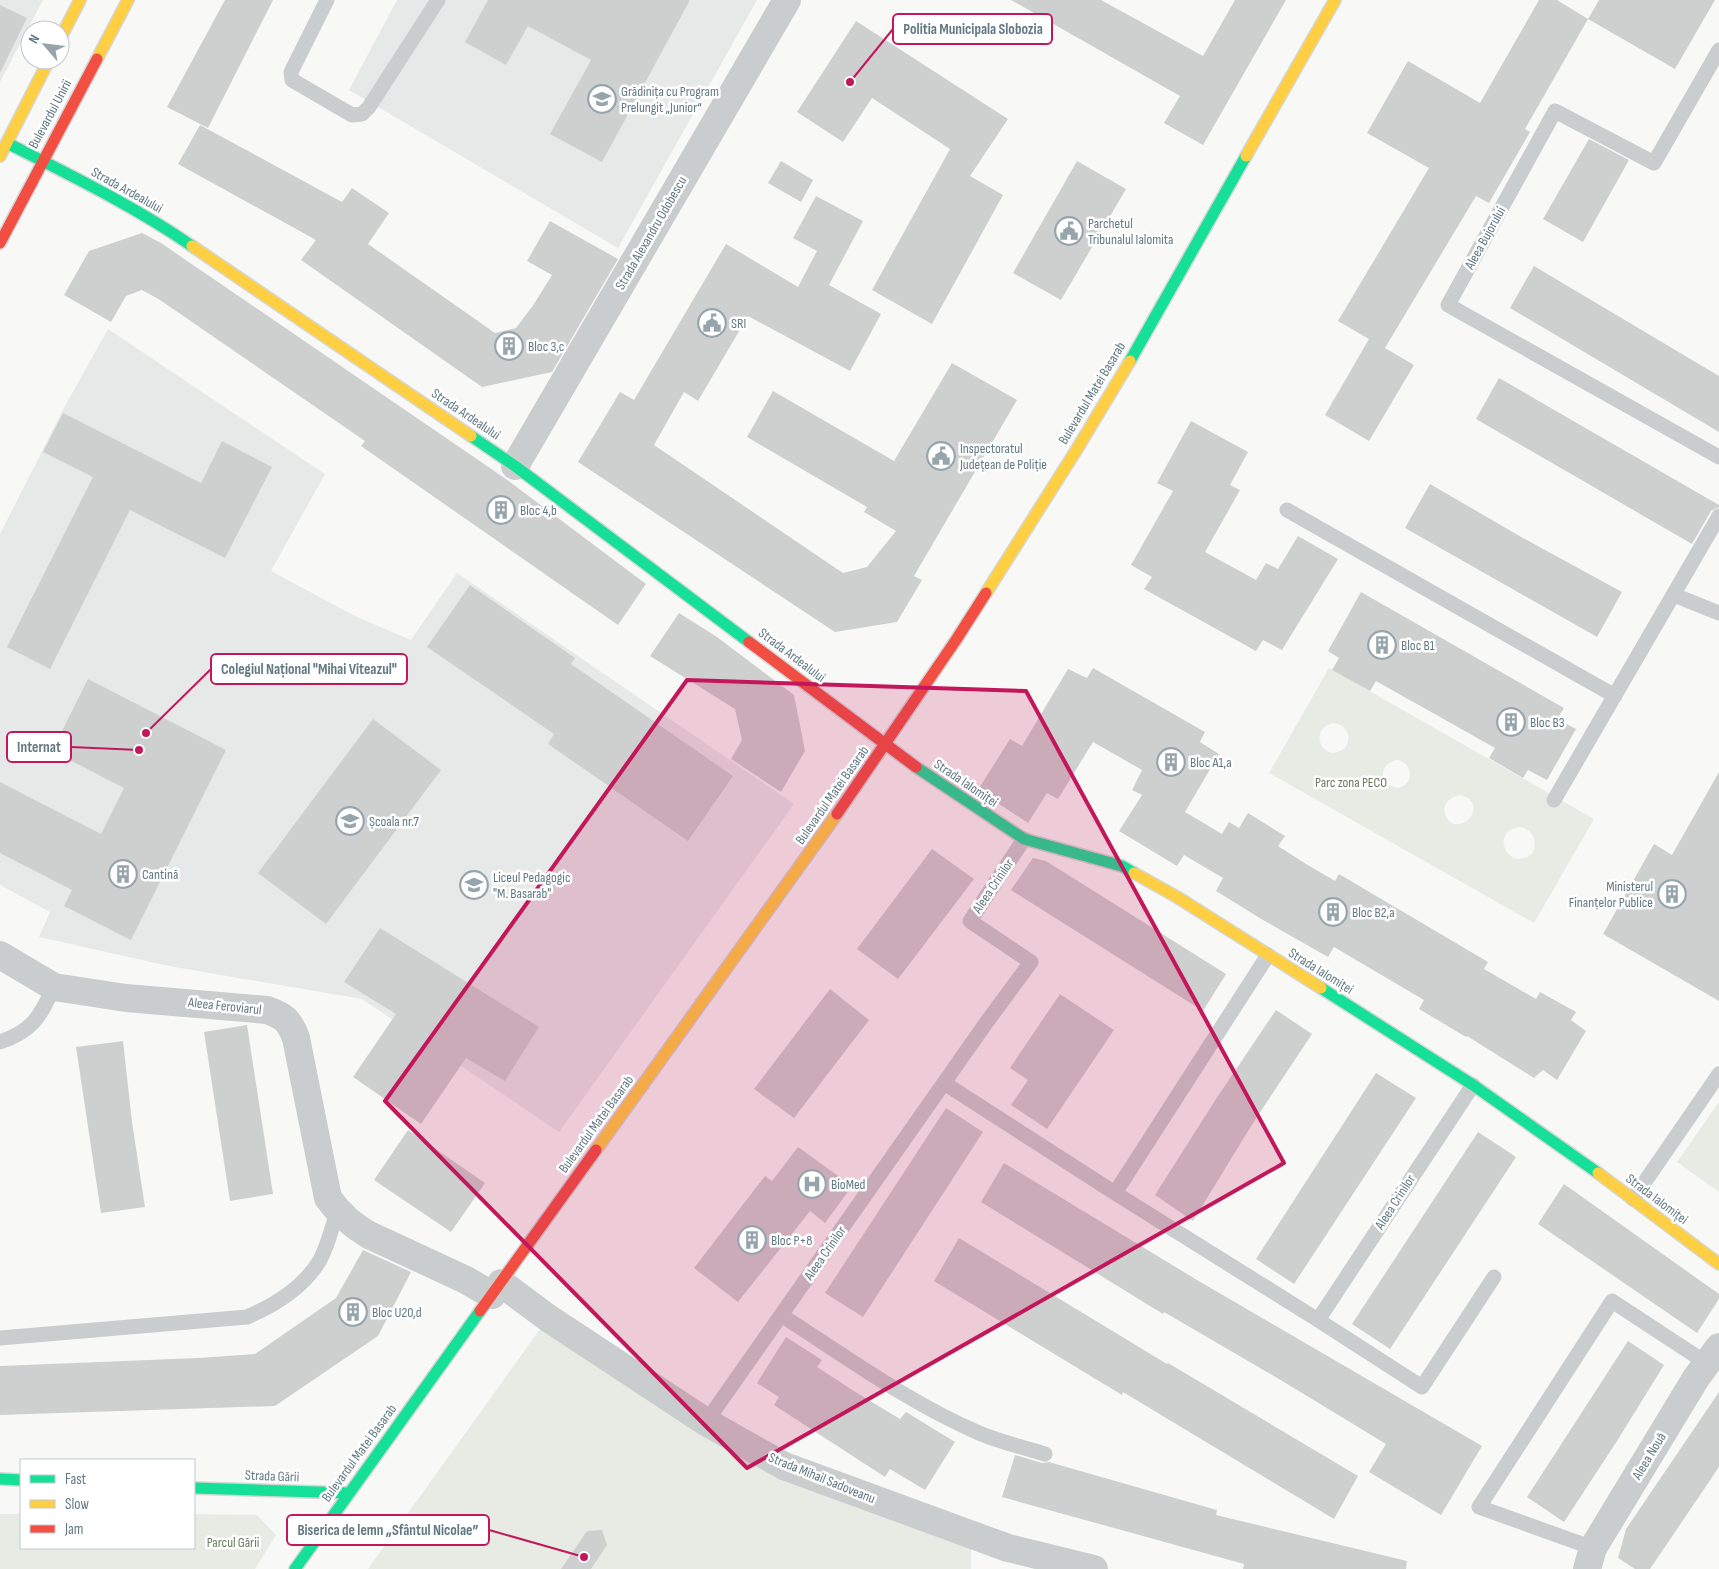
<svg xmlns="http://www.w3.org/2000/svg" width="1719" height="1569" viewBox="0 0 1719 1569" font-family="'Sofia Sans Condensed',sans-serif">
<rect width="100%" height="100%" fill="#f8f8f7"/>
<!-- built -->
<path fill="#e7e9e8" d="M0,0H43L0,82Z
M397,0H757L618,248L349,90Z
M108,329L325,474L271,571L355,616L411,640L457,573L794,804L559,1132L362,999L169,966L39,937L50,912L0,885V534L65,406Z"/>
<!-- green -->
<path fill="#e8eae4" fill-rule="evenodd" d="M1329,668L1594,819L1534,923L1269,773ZM1334,723C1348,725 1352,738 1345,748C1322,766 1307,727 1334,723ZM1398,760C1414,765 1414,784 1398,788C1378,785 1378,763 1398,760ZM1461,795C1494,805 1454,842 1445,814C1442,803 1451,796 1461,795ZM1519,827C1534,829 1538,842 1532,854C1508,873 1489,832 1519,827Z
M1719,1102V1192L1677,1162Z
M548,1318L706,1422L971,1535V1569H368Z
M0,1514H21V1548H194V1514L257,1515L276,1535L255,1569H0Z"/>
<!-- building -->
<path fill="#ced0d0" d="M225,0H273L208,128L167,107Z
M488,0H690L602,162L550,134L591,60L528,26L506,65L465,42Z
M1011,0H1101L1203,56L1235,0H1286L1203,145L1164,123L1180,96Z
M1539,0H1557L1588,19L1525,129L1530,132L1489,203L1476,196L1385,348L1414,365L1369,441L1325,415L1369,339L1338,321L1429,168L1367,133L1408,61L1480,103Z
M1599,0H1715L1675,69L1588,19Z
M0,5L27,18L0,73Z
M856,21L1008,119L970,176L1003,195L932,324L872,290L950,149L872,98L843,142L797,112Z
M200,125L342,202L352,188L389,213L368,244L495,333L516,328L534,304L552,275L527,261L550,221L618,259L552,372L482,387L301,260L316,240L178,164Z
M1589,139L1629,160L1583,242L1543,219Z
M781,161L813,180L801,202L768,183Z
M1077,161L1126,189L1061,300L1013,273Z
M816,196L863,221L829,285L881,314L850,371L748,316L698,401L684,392L654,445L843,573L867,567L896,531L864,512L867,507L747,437L773,391L894,461L952,363L1017,400L914,576L922,580L897,622L835,632L578,462L620,392L634,400L726,244L798,287L817,251L793,238Z
M142,233L161,243L506,479L646,584L618,625L361,446L365,441L160,300L142,290L126,296L111,322L64,295L89,251Z
M1534,266L1719,376V432L1510,308Z
M1499,378L1719,505V507L1711,511L1692,544L1476,419Z
M63,413L201,483L222,441L272,467L225,558L130,510L50,669L7,647L93,477L43,452Z
M1191,421L1248,452L1230,485L1240,490L1205,552L1256,580L1266,563L1278,569L1298,536L1338,559L1282,650L1263,640L1256,651L1144,589L1152,577L1131,565L1173,491L1157,483Z
M1430,484L1523,538L1622,592L1597,637L1405,528Z
M470,585L575,658L571,664L733,776L688,841L548,744L554,734L427,647Z
M1361,592L1564,708L1557,719L1576,729L1547,780L1528,770L1523,778L1489,758L1495,748L1376,681L1370,691L1332,670L1339,658L1328,651Z
M679,613L717,637L794,695L805,751L781,792L731,759L742,740L735,709L650,656Z
M1093,668L1205,732L1200,742L1219,754L1185,812L1222,834L1229,822L1239,828L1248,813L1285,836L1278,846L1306,864L1335,881L1339,874L1488,962L1484,969L1536,999L1540,992L1576,1012L1571,1020L1586,1031L1557,1080L1543,1070L1534,1078L1467,1036L1466,1037L1419,1009L1424,1000L1334,947L1328,957L1263,920L1216,891L1223,878L1184,855L1177,866L1119,831L1142,795L1132,790L1142,770L1093,742L1058,799L1047,793L1028,823L978,790L1010,739L1022,746L1068,669L1087,678Z
M88,679L226,750L131,940L64,906L72,890L0,853V782L101,834L124,788L52,751Z
M373,719L441,770L326,924L258,873Z
M1719,772V1001L1603,934L1654,844L1672,855Z
M932,849L974,879L898,979L857,949Z
M1033,858L1046,861L1226,974L1203,1011L1011,890Z
M380,928L539,1027L505,1081L466,1058L421,1124L353,1077L396,1014L344,982Z
M830,989L869,1020L794,1118L754,1089Z
M1060,994L1114,1030L1047,1129L1011,1105L1028,1080L1010,1068Z
M1276,1010L1312,1034L1253,1123L1193,1221L1155,1195L1216,1099Z
M247,1025L273,1194L230,1201L204,1032Z
M123,1041L132,1122L145,1207L101,1213L76,1047Z
M1376,1073L1416,1098L1294,1284L1256,1259Z
M946,1108L983,1132L863,1317L825,1293Z
M408,1130L485,1183L451,1232L374,1180Z
M1478,1132L1516,1157L1390,1349L1352,1324Z
M798,1147L852,1186L825,1223L810,1211L738,1302L694,1268L765,1176L772,1181Z
M1004,1163L1197,1280L1482,1446L1441,1515L1369,1472L1386,1444L1279,1379L1164,1312L1163,1314L981,1202Z
M1564,1184L1719,1294V1299L1697,1333L1538,1224Z
M959,1238L1167,1364L1168,1363L1358,1476L1334,1519L1123,1392L1122,1395L934,1281Z
M363,1250L411,1272L378,1336L275,1406L0,1415V1366L198,1358L255,1354L336,1298Z
M786,1337L822,1360L817,1367L857,1393L900,1419L906,1412L955,1442L925,1490L890,1469L885,1477L774,1405L779,1397L757,1383Z
M1628,1341L1664,1365L1617,1441L1564,1522L1527,1497Z
M1719,1392V1467L1650,1569H1635L1618,1558L1626,1529Z
M1015,1455L1042,1463L1049,1462L1217,1510L1216,1515L1407,1561L1406,1569H1243L1244,1564L1002,1497Z
M602,1530L607,1545L591,1569H561L587,1531Z"/>
<g fill="none" stroke-linecap="round" stroke-linejoin="round">
<defs>
<path id="fast" d="M7,143C70,175 134,206 192,246
M1130,361L1246,156
M471,436L515,466L749,642
M916,767L1024,839L1122,866L1134,873
M1321,988L1473,1085L1598,1173
M0,1479L21,1480
M194,1488L348,1493
M295,1569L480,1311"/>
<path id="slow" d="M60,39L80,0
M97,59L128,0
M0,156L49,60
M1246,156L1335,0
M192,246L471,436
M986,593L1077,449L1130,361
M1134,873L1177,897L1321,988
M596,1150L837,814
M1598,1173L1719,1264"/>
<path id="jam" d="M0,243L97,59
M749,642L916,767
M837,814L956,640L986,593
M480,1311L596,1150"/>
</defs>
<!-- fast casing -->
<use href="#fast" stroke="#d5d6d7" stroke-width="14"/>
<!-- slow casing -->
<use href="#slow" stroke="#d5d6d7" stroke-width="14"/>
<!-- jam casing -->
<use href="#jam" stroke="#d5d6d7" stroke-width="14"/>
<!-- lane -->
<path stroke="#cacdcd" stroke-width="15" d="M327,0L291,72L292,80L352,115L362,114L369,107L438,0
M1719,50L1654,163L1555,111L1448,305L1719,457
M1287,510L1615,696
M1674,595L1719,613
M1554,800L1719,516
M0,1042C33,1031 40,1016 54,987
M944,1083L1115,1193L1268,955
M1115,1193L1318,1320L1473,1085
M1633,1199L1719,1074
M781,1315C845,1356 909,1403 979,1433C1000,1442 1023,1447 1045,1454
M1318,1320L1422,1387L1494,1277
M0,1338L247,1317C275,1305 304,1287 320,1260C328,1245 332,1228 337,1212
M706,1422L986,1023L1031,962L970,921L1024,839
M1593,1548L1479,1507L1612,1301L1708,1364"/>
<!-- street -->
<path stroke="#cacdcd" stroke-width="28" d="M515,466L787,0
M0,955L54,987L126,998L267,1010C284,1016 289,1020 296,1038L328,1198C340,1215 352,1225 369,1235L466,1280L492,1295
M501,1283L548,1318L706,1422L784,1466L1008,1548L1094,1569
M1587,1569L1593,1548L1696,1378L1719,1347"/>
<!-- fast -->
<use href="#fast" stroke="#16e098" stroke-width="11"/>
<!-- slow -->
<use href="#slow" stroke="#ffcf43" stroke-width="11"/>
<!-- jam -->
<use href="#jam" stroke="#f24e42" stroke-width="11"/>
</g>
<!-- marked area -->
<path fill="#c2185b" fill-opacity="0.2" stroke="#c2185b" stroke-width="4" stroke-linejoin="round" d="M687,680L1026,691L1284,1163L747,1468L385,1101Z"/>
<!-- icons -->
<defs>
<symbol id="school-ring" viewBox="-11 -11 22 22"><circle r="9.5" fill="#fff" stroke="#96a5ac" stroke-width="1.5"/><path d="M0-5L7-2L0 1L-7-2ZM-4 1L0 2.5L4 1V4Q0 6-4 4Z" fill="#96a5ac"/></symbol>
<symbol id="civic-ring" viewBox="-11 -11 22 22"><circle r="9.5" fill="#fff" stroke="#96a5ac" stroke-width="1.5"/><path d="M-.6-6.5H3V-4.5H.6V-3L4-1V1h2V6H-6V1h2V-1L-.6-3ZM-1.2 2.5V6h2.4V2.5Z" fill="#96a5ac"/></symbol>
<symbol id="building-ring" viewBox="-11 -11 22 22"><circle r="9.5" fill="#fff" stroke="#96a5ac" stroke-width="1.5"/><path d="M-4-6H4V6H1V3H-1V6H-4ZM-2.5-4.3h1.7v1.8h-1.7ZM.8-4.3h1.7v1.8H.8ZM-2.5-1h1.7V.8h-1.7ZM.8-1h1.7V.8H.8Z" fill="#96a5ac"/></symbol>
<symbol id="university-ring" viewBox="-11 -11 22 22"><circle r="9.5" fill="#fff" stroke="#96a5ac" stroke-width="1.5"/><path d="M0-5L7-2L0 1L-7-2ZM-4 1L0 2.5L4 1V4Q0 6-4 4Z" fill="#96a5ac"/></symbol>
<symbol id="hospital-ring" viewBox="-11 -11 22 22"><circle r="9.5" fill="#fff" stroke="#96a5ac" stroke-width="1.5"/><path d="M-5-5h3v3.5h4V-5h3V5h-3V1.5h-4V5h-3Z" fill="#96a5ac"/></symbol>
</defs>
<g fill-rule="evenodd">
<use href="#school-ring" x="586" y="83" width="32" height="32"/>
<use href="#civic-ring" x="1053" y="215" width="32" height="32"/>
<use href="#civic-ring" x="696" y="307" width="32" height="32"/>
<use href="#building-ring" x="493" y="330" width="32" height="32"/>
<use href="#civic-ring" x="925" y="440" width="32" height="32"/>
<use href="#building-ring" x="485" y="494" width="32" height="32"/>
<use href="#building-ring" x="1366" y="629" width="32" height="32"/>
<use href="#building-ring" x="1495" y="706" width="32" height="32"/>
<use href="#building-ring" x="1155" y="746" width="32" height="32"/>
<use href="#school-ring" x="334" y="805" width="32" height="32"/>
<use href="#building-ring" x="107" y="858" width="32" height="32"/>
<use href="#university-ring" x="458" y="869" width="32" height="32"/>
<use href="#building-ring" x="1656" y="878" width="32" height="32"/>
<use href="#building-ring" x="1317" y="896" width="32" height="32"/>
<use href="#hospital-ring" x="796" y="1168" width="32" height="32"/>
<use href="#building-ring" x="736" y="1224" width="32" height="32"/>
<use href="#building-ring" x="337" y="1296" width="32" height="32"/>
</g>
<g text-anchor="middle" dominant-baseline="central" stroke-width="5" stroke-linejoin="round" paint-order="stroke">
<!-- poi labels -->
<g font-size="14" fill="#627983" stroke="#fff" text-anchor="start">
<text x="621" y="91">Grădinița cu Program<tspan x="621" dy="16">Prelungit „Junior“</tspan></text>
<text x="1088" y="223">Parchetul<tspan x="1088" dy="16">Tribunalul Ialomita</tspan></text>
<text x="731" y="323">SRI</text>
<text x="528" y="346">Bloc 3,c</text>
<text x="960" y="448">Inspectoratul<tspan x="960" dy="16">Județean de Poliție</tspan></text>
<text x="520" y="510">Bloc 4,b</text>
<text x="1401" y="645">Bloc B1</text>
<text x="1530" y="722">Bloc B3</text>
<text x="1190" y="762">Bloc A1,a</text>
<text x="369" y="821">Școala nr.7</text>
<text x="142" y="874">Cantină</text>
<text x="493" y="877">Liceul Pedagogic<tspan x="493" dy="16">"M. Basarab"</tspan></text>
<text x="1653" y="886" text-anchor="end">Ministerul<tspan x="1653" dy="16">Finanțelor Publice</tspan></text>
<text x="1352" y="912">Bloc B2,a</text>
<text x="831" y="1184">BioMed</text>
<text x="771" y="1240">Bloc P+8</text>
<text x="372" y="1312">Bloc U20,d</text>
</g>
<!-- street labels -->
<g font-size="14" fill="#627983" stroke="#fff">
<text transform="translate(50 114) rotate(-62)">Bulevardul Unirii</text>
<text transform="translate(127 190) rotate(29)">Strada Ardealului</text>
<text transform="translate(651 233) rotate(-60)">Strada Alexandru Odobescu</text>
<text transform="translate(1485 238) rotate(-61)">Aleea Bujorului</text>
<text transform="translate(1092 393) rotate(-59)">Bulevardul Matei Basarab</text>
<text transform="translate(466 414) rotate(34)">Strada Ardealului</text>
<text transform="translate(792 655) rotate(37)">Strada Ardealului</text>
<text transform="translate(966 783) rotate(34)">Strada Ialomiței</text>
<text transform="translate(832 795) rotate(-55)">Bulevardul Matei Basarab</text>
<text transform="translate(993 886) rotate(-56)">Aleea Crinilor</text>
<text transform="translate(1321 971) rotate(32)">Strada Ialomiței</text>
<text transform="translate(225 1006) rotate(6)">Aleea Feroviarul</text>
<text transform="translate(596 1124) rotate(-54)">Bulevardul Matei Basarab</text>
<text transform="translate(1657 1199) rotate(37)">Strada Ialomiței</text>
<text transform="translate(1395 1202) rotate(-57)">Aleea Crinilor</text>
<text transform="translate(825 1253) rotate(-55)">Aleea Crinilor</text>
<text transform="translate(359 1453) rotate(-54)">Bulevardul Matei Basarab</text>
<text transform="translate(1649 1456) rotate(-59)">Aleea Nouă</text>
<text transform="translate(272 1476) rotate(2)">Strada Gării</text>
<text transform="translate(822 1478) rotate(22)">Strada Mihail Sadoveanu</text>
</g>
<!-- park labels -->
<g font-size="14" fill="#697a61" stroke="#fff">
<text x="1351" y="782">Parc zona PECO</text>
<text x="233" y="1542">Parcul Gării</text>
</g>
</g>
<!-- callouts -->
<path fill="none" stroke="#c2185b" stroke-width="2" d="M850 82L893 29M146 733L211 669M139 750L71 747M584 1557L489 1530"/>
<g fill="#c2185b" stroke="#fff" stroke-width="2">
<circle cx="850" cy="82" r="5"/>
<circle cx="146" cy="733" r="5"/>
<circle cx="139" cy="750" r="5"/>
<circle cx="584" cy="1557" r="5"/>
</g>
<g fill="#fff" stroke="#c2185b" stroke-width="2">
<rect x="893" y="14" width="159" height="30" rx="5"/>
<rect x="211" y="654" width="196" height="30" rx="5"/>
<rect x="7" y="732" width="64" height="30" rx="5"/>
<rect x="287" y="1515" width="202" height="30" rx="5"/>
</g>
<g font-size="15" text-anchor="middle" font-weight="bold" fill="#627983">
<text x="973" y="34">Politia Municipala Slobozia</text>
<text x="309" y="674">Colegiul Național "Mihai Viteazul"</text>
<text x="39" y="752">Internat</text>
<text x="388" y="1535">Biserica de lemn „Sfântul Nicolae”</text>
</g>
<!-- legend -->
<rect x="20" y="1459" width="175" height="90" fill="#ffffff" stroke="#c0c9cd"/>
<rect x="30" y="1475" width="25" height="8" fill="#16e098" stroke="#c0c9cd"/>
<text x="65" y="1484" font-size="15" fill="#627983">Fast</text>
<rect x="30" y="1500" width="25" height="8" fill="#ffcf43" stroke="#c0c9cd"/>
<text x="65" y="1509" font-size="15" fill="#627983">Slow</text>
<rect x="30" y="1525" width="25" height="8" fill="#f24e42" stroke="#c0c9cd"/>
<text x="65" y="1534" font-size="15" fill="#627983">Jam</text>
<!-- north arrow -->
<g transform="translate(45 45) rotate(298)"><circle r="24" fill="#ffffff" stroke="#c0c9cd"/>
<path d="M0-4L9 19L0 12L-9 19Z" fill="#96a5ac"/>
<text y="-8" font-size="14" font-weight="bold" text-anchor="middle" fill="#627983">N</text>
</g>
</svg>
